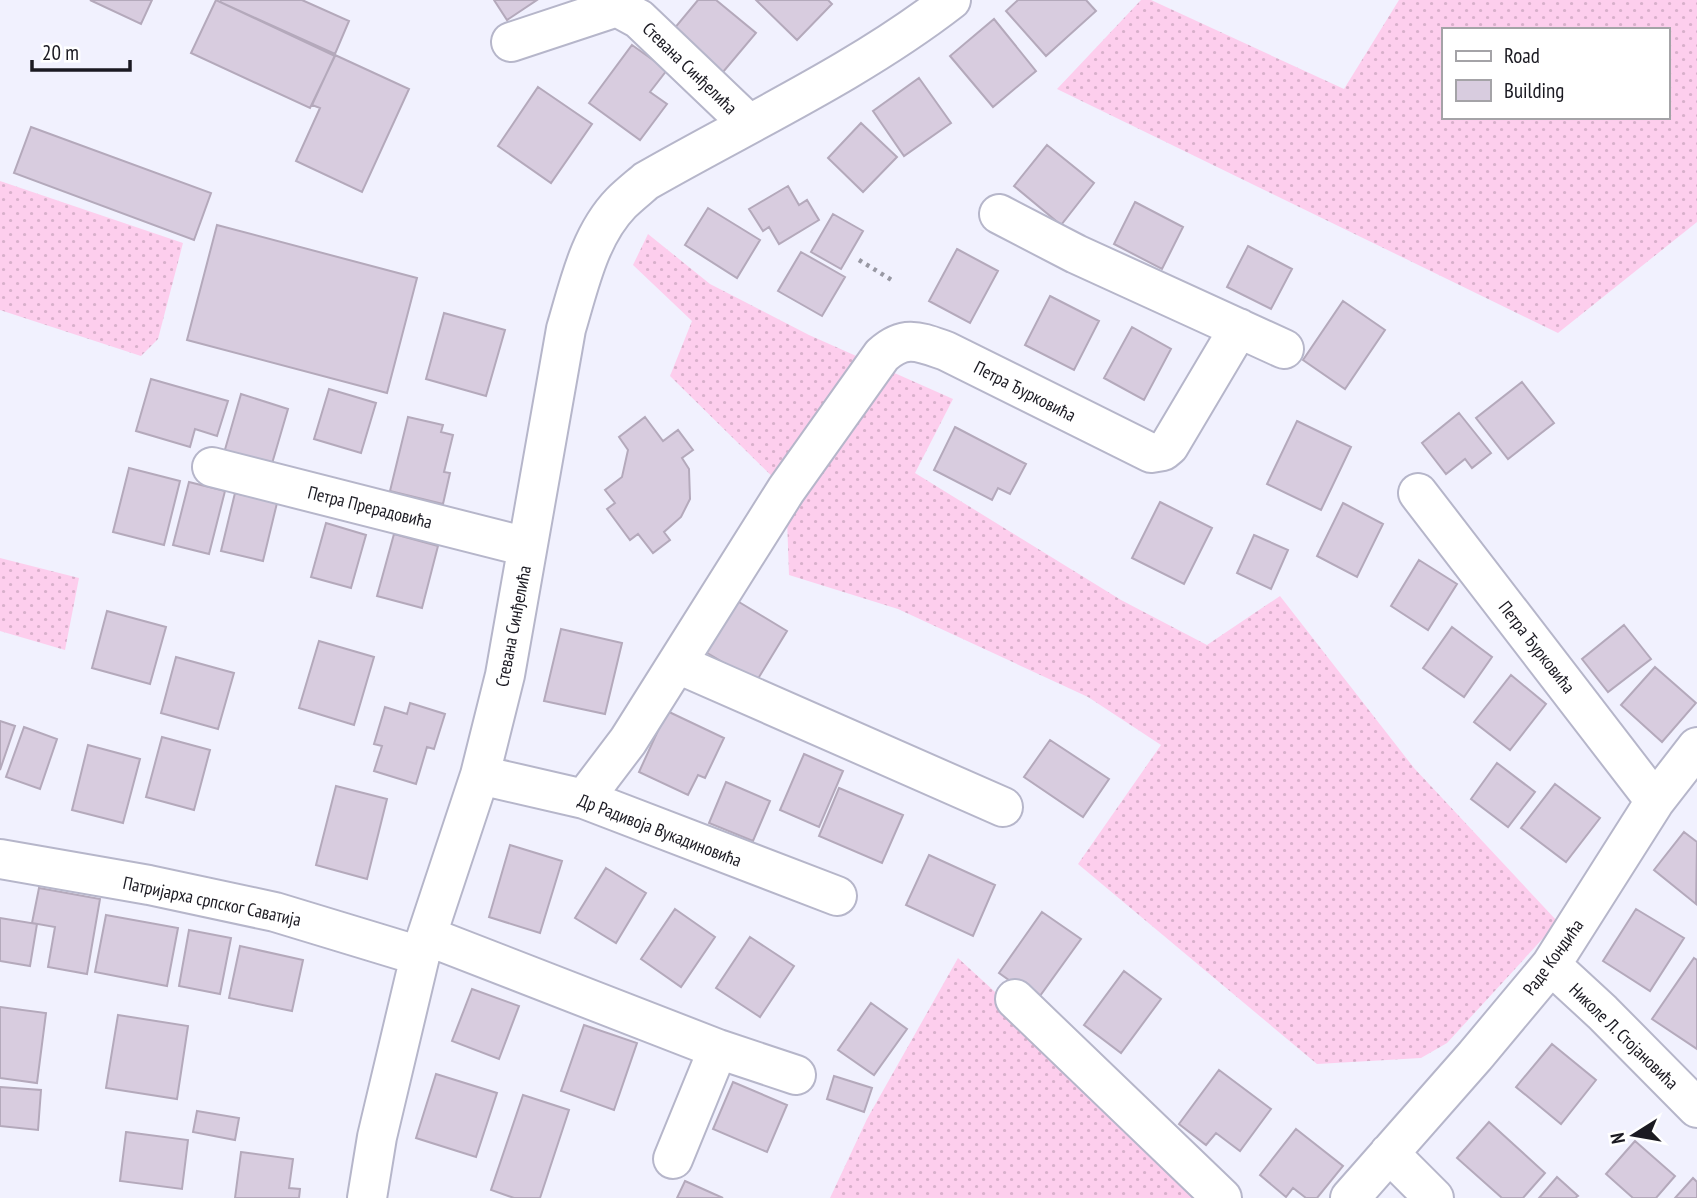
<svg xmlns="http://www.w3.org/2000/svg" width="1697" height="1198" viewBox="0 0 1697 1198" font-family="'PT Sans Narrow',sans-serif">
<defs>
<pattern id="grass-dots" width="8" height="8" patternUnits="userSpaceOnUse" patternTransform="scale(1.75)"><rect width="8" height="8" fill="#fdceed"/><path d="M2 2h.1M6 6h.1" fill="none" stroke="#d8b0cb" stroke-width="1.8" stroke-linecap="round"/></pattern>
</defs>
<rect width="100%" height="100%" fill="#f1f1fe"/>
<!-- grass -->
<path fill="url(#grass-dots)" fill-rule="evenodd" d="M1141,0H1151L1344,89L1399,0H1697V222L1558,333L1057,89ZM1443,30H1667V117H1443Z
M0,181L183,243L158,339L141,356L0,310Z
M648,234L710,284L809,335L953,399L915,473L1121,600L1207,645L1280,596L1414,768L1558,922L1447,1043L1421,1058L1317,1064L1078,864L1161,745L1088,697L898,609L789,575L786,490L670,376L692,321L633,265Z
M0,558L79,578L65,650L0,631Z
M958,958L1220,1198H830L867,1119Z"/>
<!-- building -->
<path fill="#d8ccdf" stroke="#b4a9bb" stroke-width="2" d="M90,0H152L141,24Z
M216,0L335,56L310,108L191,53Z
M221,0H302L349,21L335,54L220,2Z
M494,0H537L507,20Z
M698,0H716L756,33L723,72L673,30Z
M756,0H828L832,4L797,40Z
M1018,0H1086L1096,11L1046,56L1006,11Z
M994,19L1036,71L993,107L950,56Z
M632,45L667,70L650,92L667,104L640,140L589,103Z
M335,55L409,89L362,192L296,161L320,108L312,105Z
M919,78L951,123L904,156L873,111Z
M538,87L592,124L551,183L498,146Z
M861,123L897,157L863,192L828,158Z
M31,127L211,193L194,240L14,173Z
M1047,145L1094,183L1061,225L1014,186Z
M788,186L799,205L807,200L819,220L779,244L769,227L763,231L749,209Z
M1135,202L1183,227L1162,269L1114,244Z
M708,208L760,240L737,278L685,245Z
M833,214L863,231L841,269L811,252Z
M217,225L417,278L387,393L187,340Z
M1248,246L1292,269L1271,309L1227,287Z
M957,249L998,271L970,323L929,301Z
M801,252L845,277L822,316L778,291Z
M1050,296L1099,321L1074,370L1025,345Z
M1343,301L1385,330L1345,389L1303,360Z
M444,313L505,330L486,396L426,379Z
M1132,327L1171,349L1144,400L1104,378Z
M151,379L228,401L217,436L195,429L190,447L136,431Z
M1522,382L1554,423L1508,459L1476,418Z
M329,389L376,403L361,453L314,439Z
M241,394L288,409L271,467L224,453Z
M1459,413L1491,453L1472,468L1465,459L1446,474L1422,443Z
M408,417L443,425L441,432L453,435L444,472L450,473L443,504L390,491Z
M645,417L663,441L678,430L693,450L682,458L689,469L690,499L681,517L664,532L670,540L653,553L638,534L630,540L607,509L615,503L605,490L622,477L628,450L619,437Z
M1297,421L1351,447L1321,510L1267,484Z
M955,427L1026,464L1010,494L998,488L992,500L934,470Z
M129,468L180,481L164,545L113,532Z
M189,482L225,491L209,554L173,545Z
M235,493L277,503L263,561L221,551Z
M1160,502L1212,528L1184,584L1132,558Z
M1343,503L1383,524L1357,577L1317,556Z
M326,523L366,535L351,588L311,577Z
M394,534L438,546L422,608L377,596Z
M1254,535L1288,550L1271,589L1237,573Z
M1419,560L1457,584L1428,630L1391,606Z
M734,599L787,631L756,682L704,651Z
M107,611L166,627L150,684L92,668Z
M1624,625L1651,659L1608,692L1582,659Z
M1452,627L1492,657L1464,697L1423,668Z
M561,629L622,643L605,714L544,701Z
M319,641L374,657L354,725L299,708Z
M176,657L234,673L218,729L161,713Z
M1655,667L1696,703L1662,742L1621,705Z
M1511,675L1546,704L1510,750L1474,722Z
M410,703L445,714L434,749L427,747L416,784L374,771L382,746L374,744L385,707L407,714Z
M667,711L724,738L705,778L698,775L688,795L639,772Z
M0,721L15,726L0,770Z
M24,727L57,739L40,789L6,777Z
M162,737L210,750L194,810L146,797Z
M1050,740L1109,779L1083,817L1024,777Z
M88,745L140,759L123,823L72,810Z
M804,754L843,771L819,827L780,810Z
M1497,763L1535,792L1508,827L1471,799Z
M726,782L770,801L753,841L709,823Z
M1555,784L1600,818L1566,862L1521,828Z
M336,786L387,799L367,879L316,865Z
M839,788L903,815L882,863L819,836Z
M1684,832L1697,842L1696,904L1654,870Z
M510,845L562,861L540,933L489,917Z
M929,855L995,885L973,936L906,905Z
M606,868L646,893L616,943L575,918Z
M39,888L100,899L87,974L48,967L55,927L32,923Z
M675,909L715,937L681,987L641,959Z
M1636,909L1684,938L1650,991L1603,961Z
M1042,912L1081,939L1037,1000L999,973Z
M106,915L178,928L167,986L95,972Z
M0,918L37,924L30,966L0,961Z
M189,930L231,938L220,994L179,986Z
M750,937L794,966L760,1017L716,988Z
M240,946L303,960L292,1011L229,998Z
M1694,958L1697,960V1049L1652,1019Z
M1124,971L1161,999L1121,1053L1084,1025Z
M472,989L519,1006L499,1059L452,1041Z
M871,1003L907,1029L874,1075L838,1050Z
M0,1007L46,1013L37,1083L0,1078Z
M118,1015L188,1026L177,1099L106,1088Z
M584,1025L637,1043L614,1110L561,1091Z
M1552,1044L1596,1080L1561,1124L1516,1087Z
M1219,1070L1271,1109L1240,1151L1216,1133L1206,1145L1179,1124Z
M436,1074L497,1093L476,1157L416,1138Z
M834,1076L872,1088L864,1112L827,1099Z
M733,1082L787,1105L767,1152L713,1129Z
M0,1087L41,1090L38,1130L0,1126Z
M523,1095L569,1110L540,1198H514L491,1190Z
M197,1111L239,1118L235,1140L193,1132Z
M1489,1122L1545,1173L1523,1198H1502L1457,1158Z
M1296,1129L1343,1166L1317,1198H1306L1293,1188L1286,1197L1260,1175Z
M126,1132L188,1140L182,1189L120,1181Z
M1635,1141L1675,1176L1656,1198H1633L1606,1174Z
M241,1152L293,1159L289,1188L300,1189L299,1198H235Z
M1557,1177L1578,1196L1575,1198H1539Z
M1693,1178L1697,1182V1198H1675Z
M685,1181L723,1198H677Z"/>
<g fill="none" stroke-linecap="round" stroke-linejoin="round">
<defs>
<path id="minor" d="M511,42L617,7L639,19L749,124
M999,214L1076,254L1284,349
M212,467L527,547
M1418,493L1655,801
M678,664L1003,807
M480,775L584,799L837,896
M584,799L628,741L786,490L882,355C905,334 920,342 946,351L1151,453L1163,451L1169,446L1239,328
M0,859L149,885L275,912L420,956
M427,936L718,1049L796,1075
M1551,965L1602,1012L1697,1108
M1015,999L1222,1198
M1389,1153L1434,1198
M673,1159L718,1049
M367,1198L377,1137L420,956L480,775L505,675L566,329C579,286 589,236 621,203C629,195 638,188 646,181C749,122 858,72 951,0
M1350,1198L1475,1056L1551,965L1655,801L1697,747"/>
</defs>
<!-- minor casing -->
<use href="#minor" stroke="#b6b6ca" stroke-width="42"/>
<!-- path -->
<path stroke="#9898a3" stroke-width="4.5" stroke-dasharray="3.5 5" stroke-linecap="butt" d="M859,260L895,282"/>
<!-- minor -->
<use href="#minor" stroke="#fff" stroke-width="38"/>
</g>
<g text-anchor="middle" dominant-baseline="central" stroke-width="7" stroke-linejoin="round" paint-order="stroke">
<!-- street labels -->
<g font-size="18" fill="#1b1a22" stroke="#fff">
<text transform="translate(690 68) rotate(44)">Стевана Синђелића</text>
<text transform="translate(1025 391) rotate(27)">Петра Ђурковића</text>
<text transform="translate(370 507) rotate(14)">Петра Прерадовића</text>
<text transform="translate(513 626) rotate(-79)">Стевана Синђелића</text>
<text transform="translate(1537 647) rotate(52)">Петра Ђурковића</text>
<text transform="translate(660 830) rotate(21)">Др Радивоја Вукадиновића</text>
<text transform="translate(212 901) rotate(12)">Патријарха српског Саватија</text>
<text transform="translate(1553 957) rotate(-54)">Раде Кондића</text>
<text transform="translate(1624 1036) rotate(44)">Николе Л. Стојановића</text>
</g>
</g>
<!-- legend -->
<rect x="1442" y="28" width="228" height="91" fill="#ffffff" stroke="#a4a3a7" stroke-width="2"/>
<rect x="1456" y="51" width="35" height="10" fill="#ffffff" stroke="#a4a3a7" stroke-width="2"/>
<text x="1504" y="63" font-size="21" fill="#1b1a22">Road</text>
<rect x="1456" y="80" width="35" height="21" fill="#d8ccdf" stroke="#a4a3a7" stroke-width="2"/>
<text x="1504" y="98" font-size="21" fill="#1b1a22">Building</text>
<!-- north arrow -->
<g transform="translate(1634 1135) rotate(259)" stroke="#ffffff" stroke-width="5" paint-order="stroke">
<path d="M0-5L12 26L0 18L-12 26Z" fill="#1b1a22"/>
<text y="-10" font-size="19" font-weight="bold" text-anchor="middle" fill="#1b1a22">N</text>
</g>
<!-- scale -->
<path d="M32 60v10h98v-10" fill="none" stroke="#1b1a22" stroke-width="3.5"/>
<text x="42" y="60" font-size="21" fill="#1b1a22" stroke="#ffffff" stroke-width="5" paint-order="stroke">20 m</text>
</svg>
